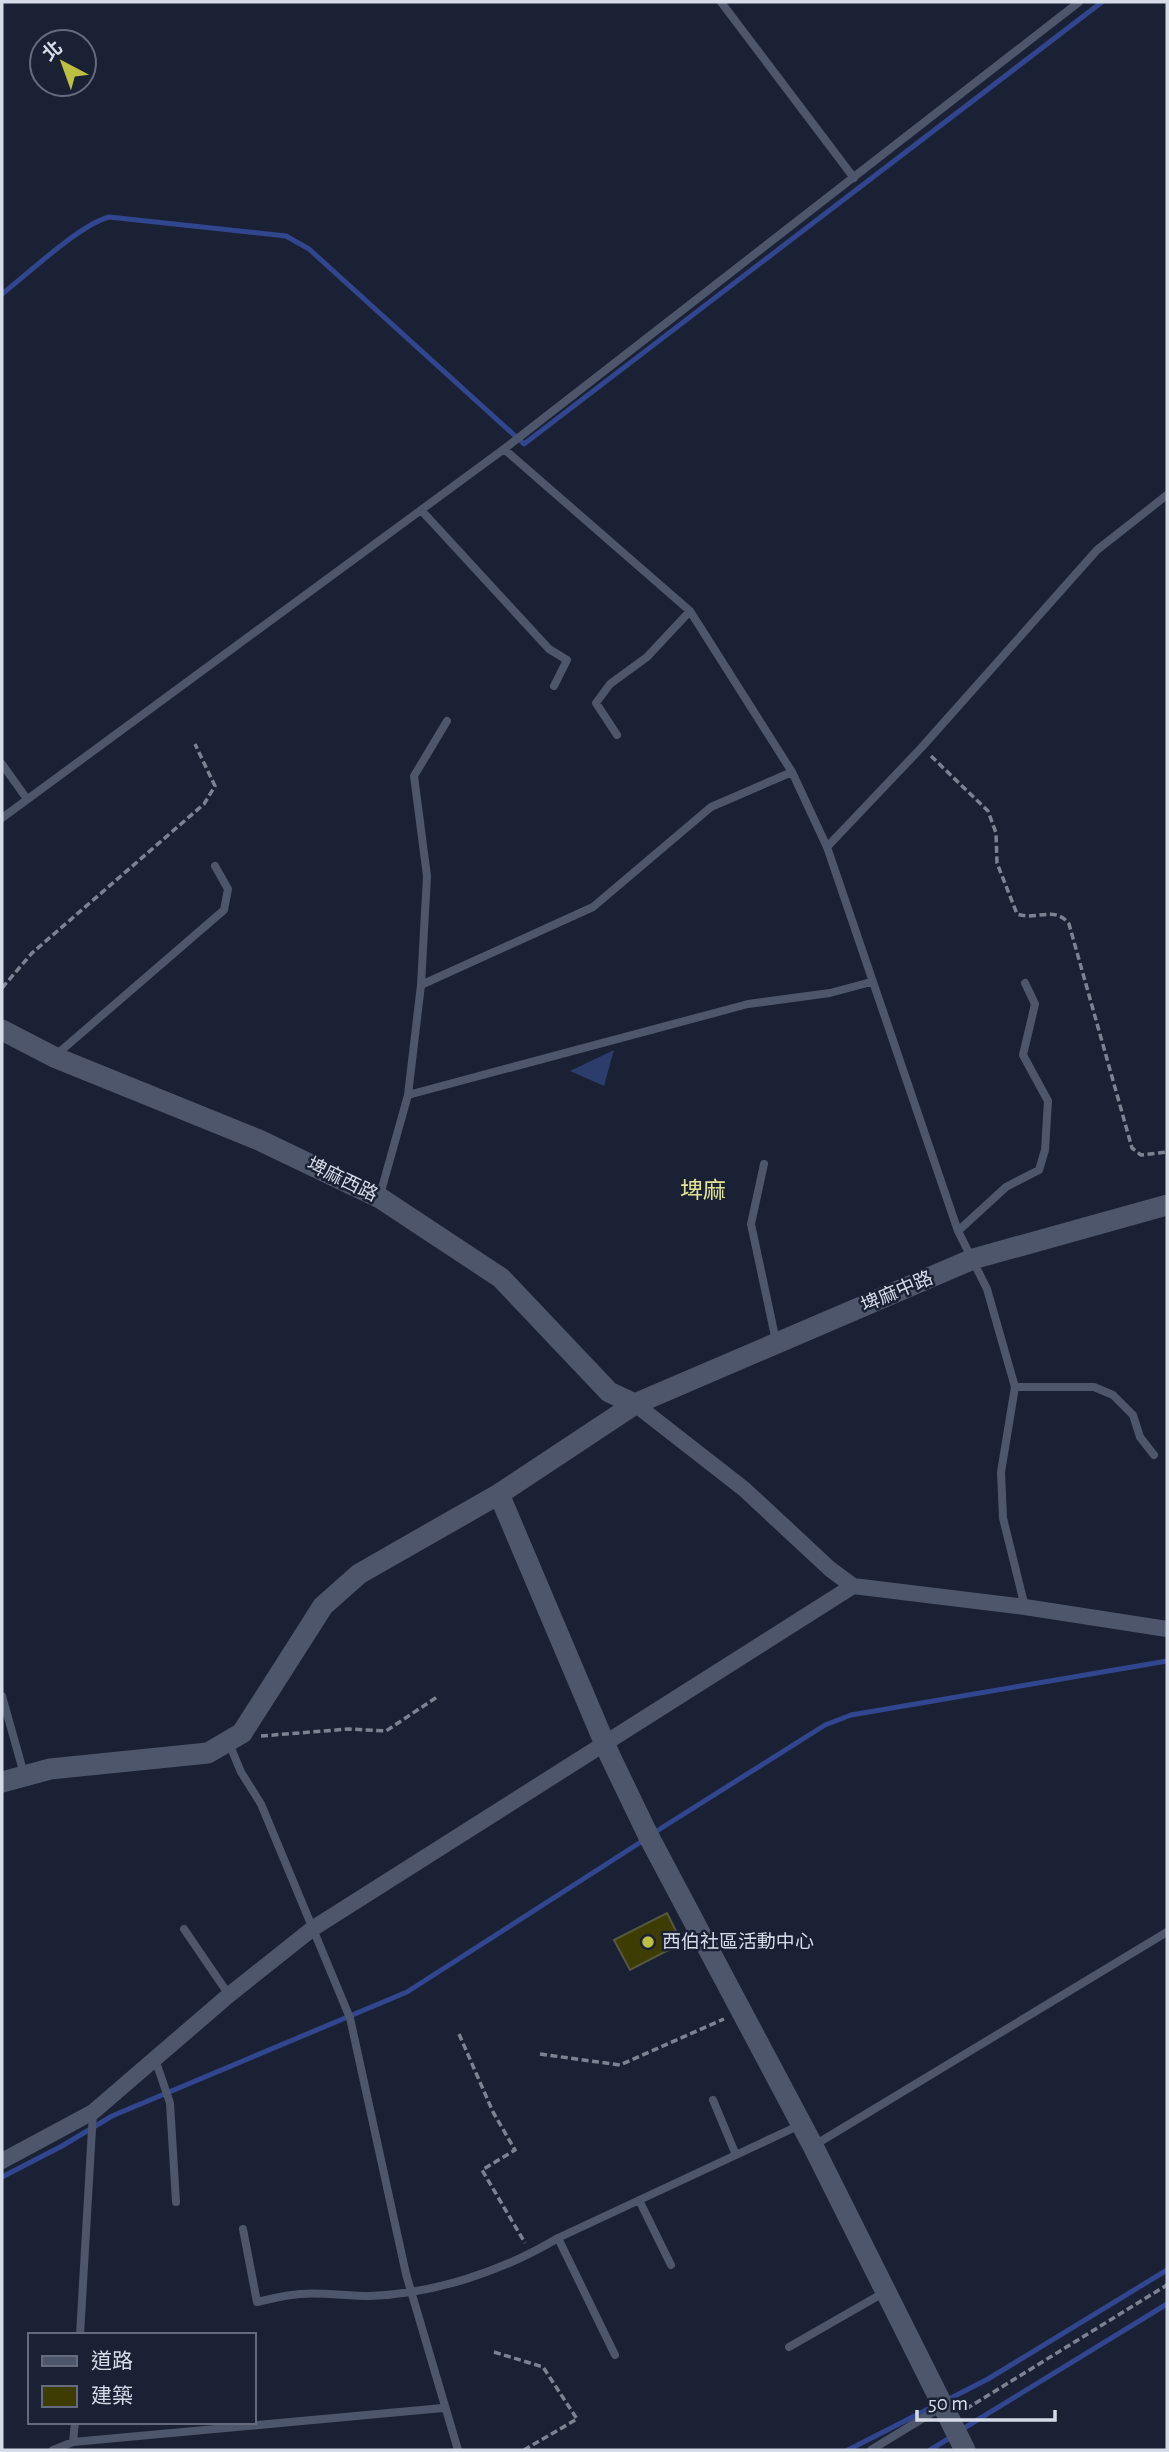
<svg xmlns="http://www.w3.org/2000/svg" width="1169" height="2452" viewBox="0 0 1169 2452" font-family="'Alegreya Sans','Noto Sans TC',sans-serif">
<rect width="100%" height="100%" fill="#1a2134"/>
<!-- green -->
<path fill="#2c3c6b" d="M614,1050L604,1086L570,1071Z"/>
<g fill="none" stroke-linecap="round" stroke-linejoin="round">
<!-- stream -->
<path stroke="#31468f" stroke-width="5" d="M2,294C28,274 79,225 109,217L286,236L309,249L524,444L1102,2
M652,1834L825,1725L851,1715L1167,1661
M2,2177L62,2146L112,2116L407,1992L644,1840
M947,2400L988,2379L1167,2270
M961,2430L1167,2304
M848,2450L938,2404
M930,2450L953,2436"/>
</g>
<!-- building -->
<path fill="#3d3d03" stroke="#565740" stroke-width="2" d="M667,1913L682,1943L630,1970L614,1940Z"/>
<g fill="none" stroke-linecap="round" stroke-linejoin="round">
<!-- path -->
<path stroke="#7c8292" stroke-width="3.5" stroke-dasharray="7 3.5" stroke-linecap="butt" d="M931,756L988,811L996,833L997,863L1017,914C1036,921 1055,905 1069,924L1132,1148L1141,1155L1167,1152
M2,988L32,953L204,804L215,786L195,744
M261,1736L349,1729L386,1731L437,1697
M459,2034L493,2112L515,2150L482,2170L525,2243
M540,2054L620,2065L724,2019
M494,2352L543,2367L577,2419L524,2450
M966,2409L1167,2285"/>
<!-- lane -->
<path stroke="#4e566b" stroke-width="8" d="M721,2L854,178
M504,449L690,611L792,772L827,847L958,1231L987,1289L1015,1387L1001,1472L1003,1518L1025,1607
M421,510L549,649L567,660L554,686
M617,735L596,703L610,684L647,657L690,611
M2,764L27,799
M2,818L504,449L1079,2
M827,847L922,747L1097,550L1167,495
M421,985L427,876L414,776L447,721
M56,1055L224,910L228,889L215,866
M408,1095L748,1004L830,993L871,982
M764,1164L751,1224L776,1341
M380,1195L408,1095L421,985L593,907L711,807L792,772
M958,1231L1006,1187L1039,1170L1045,1150L1048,1101L1023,1055L1035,1004L1025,983
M1015,1387H1094L1113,1395L1133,1415L1140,1437L1154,1455
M2,1696L24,1774
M228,1741L241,1772L261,1804L350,2018L406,2274L458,2450
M184,1929L229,1995
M155,2059L170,2103L176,2202
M713,2100L736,2155
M813,2146L1167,1932
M639,2200L671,2265
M243,2229L257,2302C271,2299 285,2295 300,2294C323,2292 346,2296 369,2296C434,2294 503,2271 558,2238L800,2125
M558,2238L615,2355
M80,2335L93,2112
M789,2347L885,2292
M73,2442L75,2422
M53,2450L73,2442L443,2408
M871,2450L943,2406"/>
<!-- street -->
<path stroke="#4e566b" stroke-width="16" d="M635,1404L744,1489L830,1569L853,1586L1025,1607L1167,1629
M2,2161L93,2112L229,1995L312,1929L853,1586"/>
<!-- secondary -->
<path stroke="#4e566b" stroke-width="21" d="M2,1030L54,1057L259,1140L380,1198L501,1278L609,1392L635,1404
M499,1494L610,1756L649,1837L813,2146L965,2450
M2,1782L50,1769L208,1753L242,1733L323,1606L359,1574L499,1494L635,1404L973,1259L1167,1205"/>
</g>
<!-- markers -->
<circle fill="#bdbf43" stroke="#1a2134" stroke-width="2.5" cx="648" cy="1942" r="7"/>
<g text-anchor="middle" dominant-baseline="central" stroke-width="5" stroke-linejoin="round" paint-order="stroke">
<!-- street labels -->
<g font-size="19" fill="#d6dbe8" stroke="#1a2134">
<text transform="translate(342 1180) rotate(26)">埤麻西路</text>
<text transform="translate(897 1292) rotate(-23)">埤麻中路</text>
</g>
<!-- poi labels -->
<g font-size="19" fill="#d6dbe8" stroke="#1a2134" text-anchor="start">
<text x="662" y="1942">西伯社區活動中心</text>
</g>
<!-- quarter labels -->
<g font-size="23" fill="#e0e395" stroke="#1a2134">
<text x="703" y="1191">埤麻</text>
</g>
</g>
<!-- border -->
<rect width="1169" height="2452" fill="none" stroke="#d6dbe8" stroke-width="7"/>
<!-- legend -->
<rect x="28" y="2333" width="228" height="91" fill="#1a2134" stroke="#656b7c" stroke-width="2"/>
<rect x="42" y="2356" width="35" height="10" fill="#4e566b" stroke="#656b7c" stroke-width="2"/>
<text x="91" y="2368" font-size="21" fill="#d6dbe8">道路</text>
<rect x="42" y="2386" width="35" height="21" fill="#3d3d03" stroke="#656b7c" stroke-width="2"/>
<text x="91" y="2403" font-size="21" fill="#d6dbe8">建築</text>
<!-- north arrow -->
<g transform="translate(63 63) rotate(319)"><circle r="33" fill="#1a2134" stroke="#656b7c" stroke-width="2"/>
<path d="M0-5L12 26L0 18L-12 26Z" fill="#bdbf43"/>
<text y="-10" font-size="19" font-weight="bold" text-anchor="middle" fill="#d6dbe8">北</text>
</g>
<!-- scale -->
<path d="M917 2410v10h138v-10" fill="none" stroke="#d6dbe8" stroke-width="3.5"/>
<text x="928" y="2410" font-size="21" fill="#d6dbe8" stroke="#1a2134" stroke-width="5" paint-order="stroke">50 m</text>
</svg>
